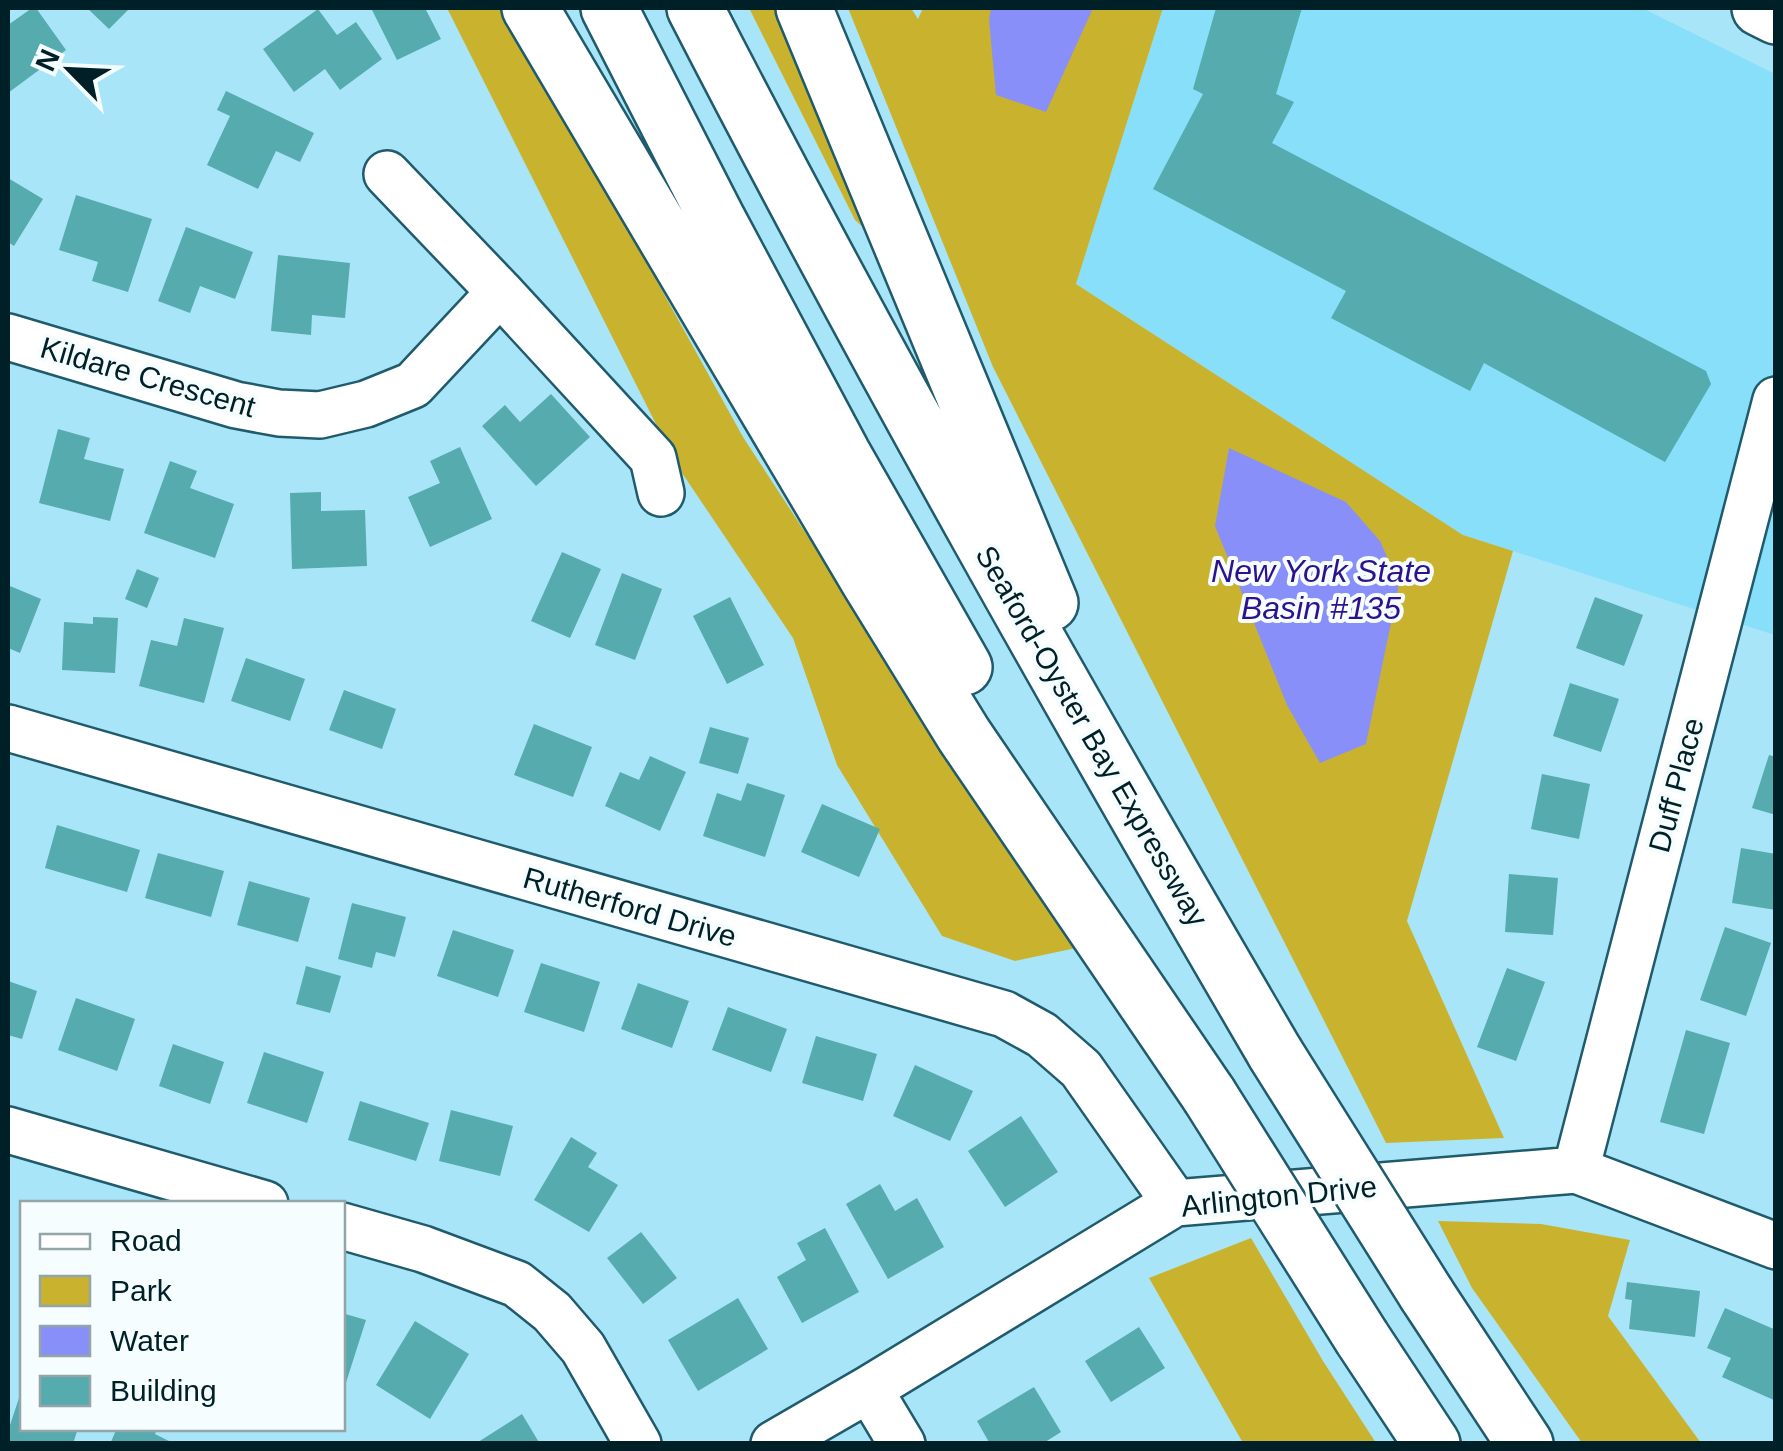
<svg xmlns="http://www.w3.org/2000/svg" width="1783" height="1451" viewBox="0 0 1783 1451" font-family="Arial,sans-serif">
<rect width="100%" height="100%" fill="#a9e5f8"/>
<!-- built -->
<path fill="#87dffa" d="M1163,8H1642L1775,74V635L1463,535L1076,284Z"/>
<!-- green -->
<path fill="#c9b32e" d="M447,8H500L575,133L743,437L1076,948L1015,961L942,936L837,765L793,638L676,464Z
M749,8H791L876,239L855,220Z
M848,8H911L918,19L923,8H1163L1076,284L1463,535L1513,551L1407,921L1504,1138L1386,1143L993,367Z
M1438,1221L1541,1224L1630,1240L1608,1316L1701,1443H1582L1472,1288Z
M1251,1238L1323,1361L1376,1443H1243L1149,1278Z"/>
<!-- water -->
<path fill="#898ff8" d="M991,8H1093L1046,112L996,95L989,20Z
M1229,448L1346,502L1380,541L1399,584L1366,744L1320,763L1287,705L1215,526Z"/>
<!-- building -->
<path fill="#55abae" d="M32,8H36L66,50L8,93V25Z
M87,8H130L109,29Z
M371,8H425L441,39L397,60Z
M1216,8H1302L1276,94L1294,102L1272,143L1706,371L1711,384L1665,462L1484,363L1470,391L1331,318L1346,291L1153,189L1203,94L1193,89Z
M318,9L337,35L356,22L382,59L340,90L325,69L294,92L263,49Z
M226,91L314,133L300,162L276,151L258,189L207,165L230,116L217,110Z
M8,178L43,199L14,246L8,242Z
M76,195L152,219L128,292L92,281L98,262L59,250Z
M186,227L253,252L235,299L200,286L190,313L158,301Z
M278,255L350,263L345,318L312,315L311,335L271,331Z
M551,394L590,437L536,486L482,426L505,405L520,422Z
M58,429L90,438L84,459L124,469L110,521L39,503Z
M460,447L492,519L430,547L408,497L440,483L430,461Z
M170,461L197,471L190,488L234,504L215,558L144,533Z
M321,492V511L365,510L367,566L292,569L290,493Z
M562,552L601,569L570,638L531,621Z
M137,569L159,578L147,608L125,599Z
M622,573L662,589L635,660L595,645Z
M10,586L41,599L20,653L8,648V592Z
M730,597L764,665L727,684L693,616Z
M1595,597L1643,615L1624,666L1576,648Z
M93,617L118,618L115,673L62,670L64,622L93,624Z
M184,618L224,628L204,703L139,686L151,640L177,646Z
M246,658L305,679L290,721L231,701Z
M1570,683L1619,699L1601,752L1553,736Z
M344,690L396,709L382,749L329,730Z
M534,724L592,747L573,797L514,775Z
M710,727L749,738L738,774L699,763Z
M1769,755L1776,757V815L1752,808Z
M650,756L686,772L660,831L605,806L620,772L639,780Z
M1542,774L1590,784L1579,839L1531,829Z
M747,783L785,795L765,857L703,836L717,793L741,801Z
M822,804L880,829L859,877L801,852Z
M57,825L140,850L127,892L45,868Z
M1741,848L1776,854V910L1732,903Z
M158,853L224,871L211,917L145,898Z
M1509,874L1558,878L1553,935L1505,932Z
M249,881L310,898L298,942L237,925Z
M352,903L406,917L395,957L376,952L372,968L338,959Z
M1725,927L1771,943L1746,1016L1700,1000Z
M453,930L514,950L498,997L437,976Z
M541,963L600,982L584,1032L524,1012Z
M306,966L341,976L330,1013L296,1004Z
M1507,968L1545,982L1516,1061L1477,1047Z
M8,981L37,991L22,1039L8,1035Z
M638,983L689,1001L672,1048L621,1029Z
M76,998L135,1019L117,1071L58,1050Z
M728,1007L787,1029L771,1072L712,1050Z
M1686,1030L1730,1043L1704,1134L1660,1122Z
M816,1036L877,1054L863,1101L802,1083Z
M173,1044L224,1062L210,1104L159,1086Z
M264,1052L324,1072L307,1123L247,1103Z
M915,1065L973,1091L950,1141L893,1116Z
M360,1101L429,1123L416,1161L348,1140Z
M451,1110L513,1126L500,1176L439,1161Z
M1021,1116L1058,1172L1005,1207L968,1151Z
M571,1137L597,1153L588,1167L618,1185L589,1232L534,1200Z
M880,1184L895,1211L917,1198L944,1247L888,1279L846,1204Z
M825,1228L859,1292L802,1323L777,1277L806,1260L797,1243Z
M641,1232L677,1278L643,1304L607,1258Z
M1627,1282L1700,1291L1695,1337L1629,1329L1632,1300L1625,1299Z
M738,1298L768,1349L698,1391L668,1340Z
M1725,1308L1776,1330V1401L1722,1377L1731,1358L1707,1348Z
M342,1313L366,1320L343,1392H342Z
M415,1321L469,1354L430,1419L376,1385Z
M1139,1327L1165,1368L1111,1402L1085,1361Z
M1034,1387L1061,1432L1042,1444H990L977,1421Z
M22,1389V1428H78L73,1444H8V1431Z
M522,1414L540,1444H475Z
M117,1428H157L155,1434L175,1444H110Z"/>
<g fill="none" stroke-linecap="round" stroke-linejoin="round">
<defs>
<path id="minor" d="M500,292L653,458L661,493
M8,337L236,405L279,413L320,415L366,404L413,385L500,292L387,174
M8,728L1004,1014L1042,1035L1081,1069L1175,1203
M8,1130L265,1204
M1576,1170L1776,400
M342,1226L423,1249L517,1284L552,1312L583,1348L638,1444
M869,1389L902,1444
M774,1444L869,1389L1175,1203L1576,1170L1776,1246"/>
<path id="major" d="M1760,8L1776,16"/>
<path id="highway" d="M530,8L869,581L964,735L1209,1095
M609,8L716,217L842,453L964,667
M695,8C877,362 1074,709 1275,1053
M804,8L1050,603
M1427,1295L1525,1444
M1362,1338L1432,1444"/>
</defs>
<!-- minor casing -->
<use href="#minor" stroke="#1f5b6b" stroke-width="50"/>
<!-- major casing -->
<use href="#major" stroke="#1f5b6b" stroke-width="60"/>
<!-- highway casing -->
<use href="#highway" stroke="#1f5b6b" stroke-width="60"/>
<!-- minor -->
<use href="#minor" stroke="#fff" stroke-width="45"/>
<!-- major -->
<use href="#major" stroke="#fff" stroke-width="55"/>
<!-- highway -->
<use href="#highway" stroke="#fff" stroke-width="55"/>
<defs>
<path id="highway-bridge" d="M1275,1053L1427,1295
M1209,1095L1362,1338"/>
</defs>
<!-- highway-bridge casing -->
<use href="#highway-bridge" stroke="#1f5b6b" stroke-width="60" stroke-linecap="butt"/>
<!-- highway-bridge -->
<use href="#highway-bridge" stroke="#fff" stroke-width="55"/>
</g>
<g text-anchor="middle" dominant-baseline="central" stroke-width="8" stroke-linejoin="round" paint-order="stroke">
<!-- street labels -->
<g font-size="30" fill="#002028" stroke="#f5fdff">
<text transform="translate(148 377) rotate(16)">Kildare Crescent</text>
<text transform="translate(1092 736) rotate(60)">Seaford-Oyster Bay Expressway</text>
<text transform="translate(1676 785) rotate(-75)">Duff Place</text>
<text transform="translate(630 907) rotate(16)">Rutherford Drive</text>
<text transform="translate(1279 1196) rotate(-6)">Arlington Drive</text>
</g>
<!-- water labels -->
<g font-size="32" font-style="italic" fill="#2c128f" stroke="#f5fdff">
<text x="1321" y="571">New York State<tspan x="1321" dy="37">Basin #135</tspan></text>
</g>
</g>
<!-- border -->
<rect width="1783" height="1451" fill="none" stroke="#002028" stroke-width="20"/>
<!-- legend -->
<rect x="20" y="1201" width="325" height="230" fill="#f5fdff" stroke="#93a5a9" stroke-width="2.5"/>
<rect x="40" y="1234" width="50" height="15" fill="#ffffff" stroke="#93a5a9" stroke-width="2.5"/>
<text x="110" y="1251" font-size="30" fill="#002028">Road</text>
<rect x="40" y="1276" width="50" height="30" fill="#c9b32e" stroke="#93a5a9" stroke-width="2.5"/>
<text x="110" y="1301" font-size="30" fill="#002028">Park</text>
<rect x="40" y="1326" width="50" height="30" fill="#898ff8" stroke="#93a5a9" stroke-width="2.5"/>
<text x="110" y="1351" font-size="30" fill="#002028">Water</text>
<rect x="40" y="1376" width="50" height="30" fill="#55abae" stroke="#93a5a9" stroke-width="2.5"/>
<text x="110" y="1401" font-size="30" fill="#002028">Building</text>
<!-- north arrow -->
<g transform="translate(70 70) rotate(294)" stroke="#f5fdff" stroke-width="8" paint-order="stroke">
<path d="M0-8L18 38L0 25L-18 38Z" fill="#002028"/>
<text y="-15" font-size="28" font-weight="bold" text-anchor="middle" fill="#002028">N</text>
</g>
</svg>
